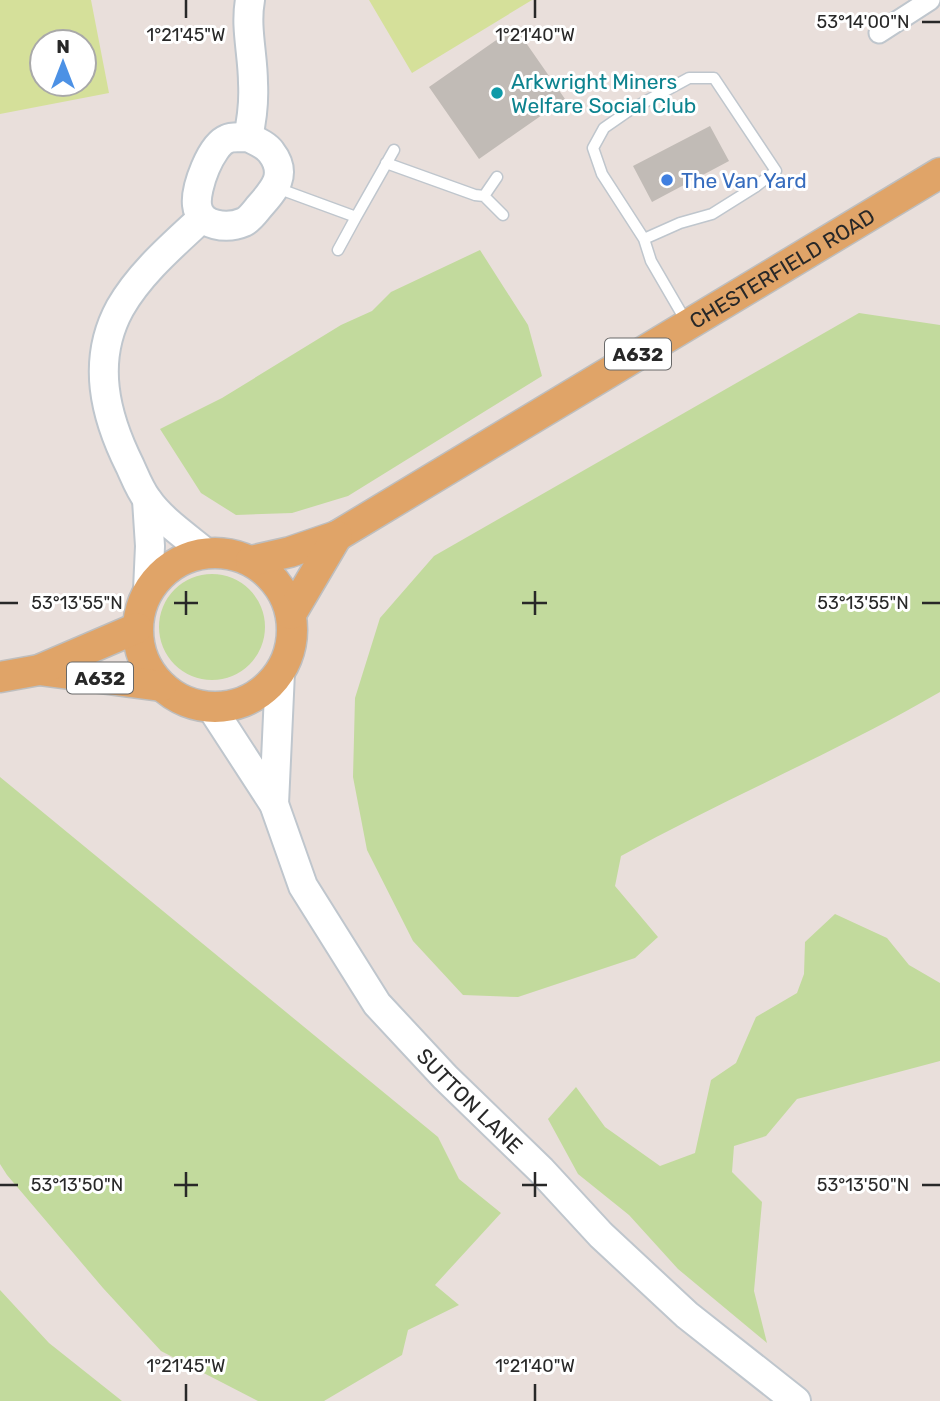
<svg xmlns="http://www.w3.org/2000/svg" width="940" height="1401" viewBox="0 0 940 1401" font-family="Rubik,sans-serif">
<rect width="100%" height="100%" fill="#e9dfdb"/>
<!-- green -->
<path fill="#c2da9d" d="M480,250L528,325L542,376L348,496L292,513L236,515L201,493L160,429L222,398L341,325L372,311L391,292Z
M859,313L940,325V692C837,752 726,798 621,856L615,886L658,937L635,958L518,997L463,995L413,941L367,850L353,777L355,698L380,618L434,556Z
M159 627a53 53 0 1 1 106 0a53 53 0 1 1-106 0Z
M0,777L438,1137L459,1179L501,1213L435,1285L459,1305L408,1330L402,1355L324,1401H258L161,1351L103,1288L7,1175L0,1164Z
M835,914L887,938L909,965L940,983V1061L797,1099L766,1136L734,1146L732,1172L762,1202L754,1291L767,1343L678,1269L629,1215L578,1174L548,1119L576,1087L605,1127L660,1166L695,1153L711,1080L736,1063L756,1017L797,993L804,974L805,942Z
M0,1290L49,1343L122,1401H0Z"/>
<!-- pitch -->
<path fill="#d5e09a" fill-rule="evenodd" d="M0,0H91L109,93L0,114ZM84,42V84H42V42Z
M369,0H532L412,73Z"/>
<!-- building -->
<path fill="#c1bbb6" d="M515,27L565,99L479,159L429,87Z
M710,126L729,161L652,202L633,166Z"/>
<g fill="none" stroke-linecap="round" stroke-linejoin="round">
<defs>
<path id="lane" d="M386,163L475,195L484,196L497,177
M277,188L356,217L338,250
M484,196L503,215
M356,217L394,150
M644,239L602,174L593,148L604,128L630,110L689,78H714L776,171L755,187L712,214L680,223L644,239L651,261L687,323"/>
<path id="street" d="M879,33L930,0"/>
<g id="secondary">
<path d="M248,137C256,141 266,145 271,152C288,174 275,189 259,207C255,212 250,219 244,222C228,229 199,227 197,205C195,188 211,145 227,139C233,136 242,138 248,137Z"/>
<path d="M248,137C252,119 254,101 253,83C253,55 245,27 250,0"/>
<path d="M202,218C173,245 140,273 120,308C91,361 105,416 130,466C135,477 140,490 147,499C160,519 188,538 206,553"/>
<path d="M147,500L150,546L148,590"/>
<path id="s1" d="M211,707L274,804L303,886L377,1004L445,1077L541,1170L601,1235L687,1315L796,1401"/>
<path d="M274,804L280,672"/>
</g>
<g id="primary">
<circle cx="215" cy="630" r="77"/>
<path id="s2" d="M251,561L290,552L337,536L940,173"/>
<path d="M291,614L337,536"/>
<path d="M39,670L161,686"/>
<path d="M0,677L39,670L137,628"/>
</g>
</defs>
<!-- lane casing -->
<use href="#lane" stroke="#bfc6cd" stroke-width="13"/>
<!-- street casing -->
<use href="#street" stroke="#bfc6cd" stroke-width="23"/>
<!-- secondary casing -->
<use href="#secondary" stroke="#bfc6cd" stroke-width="32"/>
<!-- primary casing -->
<use href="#primary" stroke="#bebebe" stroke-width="33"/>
<!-- lane -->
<use href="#lane" stroke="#fff" stroke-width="10"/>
<!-- street -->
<use href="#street" stroke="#fff" stroke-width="19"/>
<!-- secondary -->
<use href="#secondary" stroke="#fff" stroke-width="28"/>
<!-- primary -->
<use href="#primary" stroke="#e0a468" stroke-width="30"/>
</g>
<!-- ticks -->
<path fill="none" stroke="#282828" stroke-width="2.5" d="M186,0V18M535,0V18M922,22H940M186,591V615M535,591V615M0,603H18M174,603H198M522,603H547M922,603H940M186,1172V1197M535,1172V1197M0,1185H18M174,1185H198M522,1185H547M922,1185H940M186,1384V1401M535,1384V1401"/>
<!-- markers -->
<circle fill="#0f9aa8" stroke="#fff" stroke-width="2.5" cx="497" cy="93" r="7"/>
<circle fill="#3f7fe0" stroke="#fff" stroke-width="2.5" cx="667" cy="180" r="7"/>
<g text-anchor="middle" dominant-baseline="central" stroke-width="6" stroke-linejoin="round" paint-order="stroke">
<!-- shield labels -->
<g fill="#fff" stroke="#686868" stroke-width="2">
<rect x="605" y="338.5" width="66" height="31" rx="5"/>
<rect x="67" y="662.5" width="66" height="31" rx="5"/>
</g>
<g font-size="19" font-weight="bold" fill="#282828">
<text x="638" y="354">A632</text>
<text x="100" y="678">A632</text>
</g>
<!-- culture labels -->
<g font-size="21" fill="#0d838f" stroke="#fff" text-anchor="start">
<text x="511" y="81">Arkwright Miners<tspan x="511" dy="24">Welfare Social Club</tspan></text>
</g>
<!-- shop labels -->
<g font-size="21" fill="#366cbe" stroke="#fff" text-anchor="start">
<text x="681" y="180">The Van Yard</text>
</g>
<!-- street labels -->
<g font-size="21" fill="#282828" stroke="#fff">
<text stroke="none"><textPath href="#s2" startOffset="609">CHESTERFIELD ROAD</textPath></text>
<text stroke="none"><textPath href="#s1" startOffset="476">SUTTON LANE</textPath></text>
</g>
</g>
<g font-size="18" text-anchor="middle" fill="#282828" stroke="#fff" stroke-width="6" stroke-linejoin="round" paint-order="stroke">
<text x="863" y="28">53°14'00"N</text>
<text x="186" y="41">1°21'45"W</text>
<text x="535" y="41">1°21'40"W</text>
<text x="77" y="609">53°13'55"N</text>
<text x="863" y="609">53°13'55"N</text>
<text x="77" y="1191">53°13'50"N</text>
<text x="863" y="1191">53°13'50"N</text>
<text x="186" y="1372">1°21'45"W</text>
<text x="535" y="1372">1°21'40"W</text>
</g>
<!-- north arrow -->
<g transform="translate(63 63)"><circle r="33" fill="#ffffff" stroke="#a9a9a9" stroke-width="2"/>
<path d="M0-5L12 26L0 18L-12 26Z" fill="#4c91e5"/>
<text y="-10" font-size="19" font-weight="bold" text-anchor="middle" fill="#282828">N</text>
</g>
</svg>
